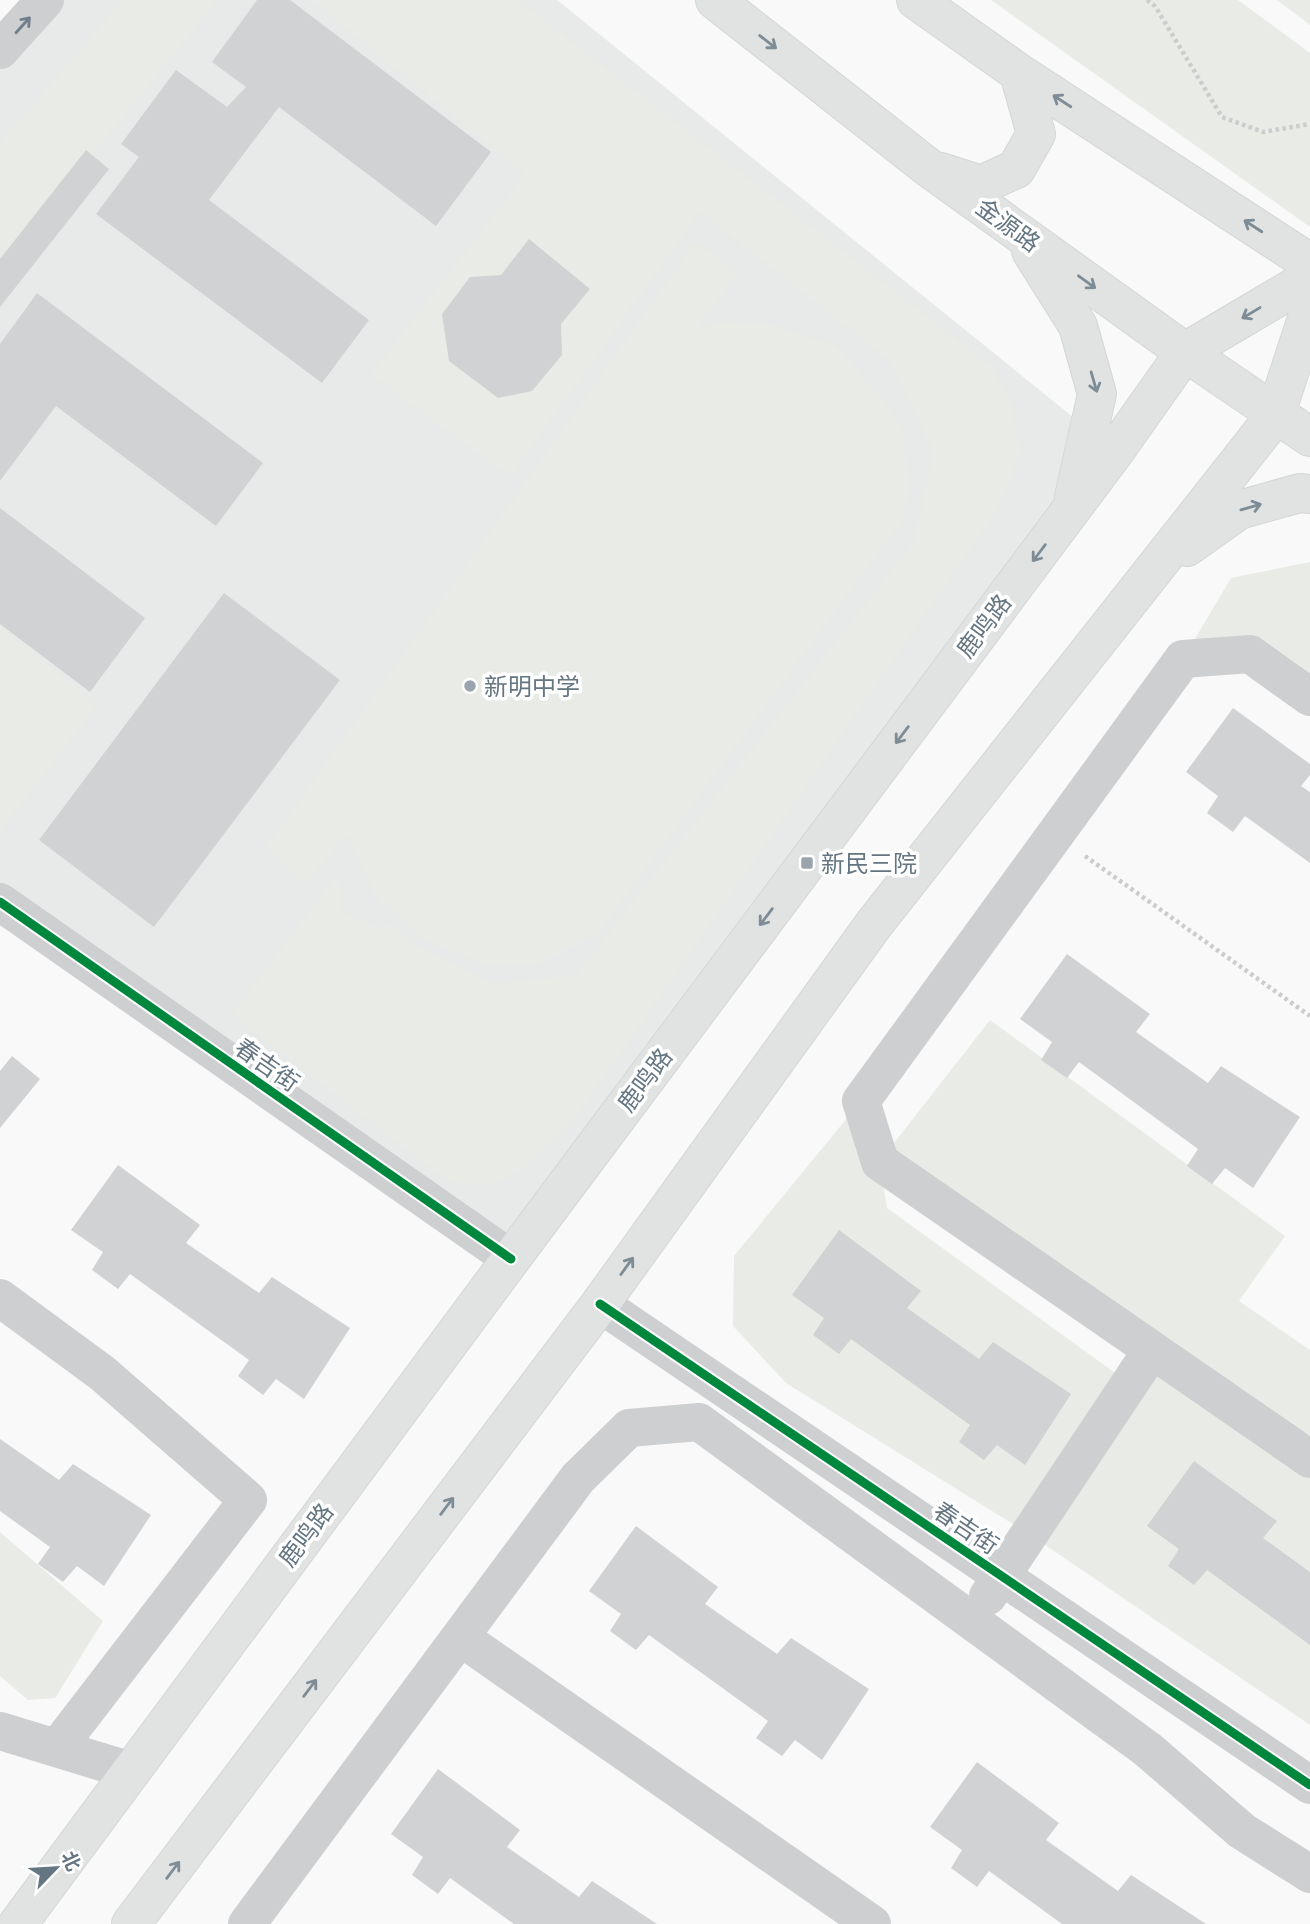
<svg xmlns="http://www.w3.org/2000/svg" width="1310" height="1924" viewBox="0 0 1310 1924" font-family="Cabin,'Noto Sans SC',sans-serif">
<rect width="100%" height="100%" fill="#f9f9f9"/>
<!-- built -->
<path fill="#e8e9e9" d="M61,0H557L1115,451L511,1259L0,902V66Z"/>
<!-- green -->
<path fill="#e8ebe6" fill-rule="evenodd" d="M124,0H217L0,269V143Z
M312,0H517L992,367L1011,404L1020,452L999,507L572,1123L530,1163L490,1186L448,1181L232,1014L337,876L343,912L382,930L388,923L422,949L491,983L528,981L578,973L914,542L933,451L890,360L700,212L510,476L371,374L526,174Z
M991,0H1238L1310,53V227Z
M1277,0H1310V25Z
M696,242L737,273L695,330L720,322L772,325L835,346L884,401L904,435L908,481L905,516L598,933L541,963L481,964L421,937L375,895L347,834L305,883L266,848Z
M1310,562V697L1250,654L1183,659L1231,578Z
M0,626L97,705L0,831Z
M990,1020L1285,1236L1239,1301L1310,1350V1725L1029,1534L786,1383L733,1326L734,1256L861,1101L880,1161ZM880,1163L1152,1350L1129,1383L887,1208Z
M0,1532L103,1621L55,1698L28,1700L0,1676Z"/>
<!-- building -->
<path fill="#d0d2d3" d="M257,0H290L491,152L436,226L279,107L209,200L369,320L322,383L96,214L139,157L121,144L176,70L227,107L246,87L212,62Z
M86,150L109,169L0,307V259Z
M529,239L590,289L561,324L562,355L532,391L498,398L449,361L442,314L470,277L501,275Z
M37,293L263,463L216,526L56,406L0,481V344Z
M0,508L145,618L90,692L0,624Z
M224,593L340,680L154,927L39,840Z
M1233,708L1310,764V775L1301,786L1310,792V863L1245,816L1233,832L1207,813L1218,796L1186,772Z
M1067,954L1150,1014L1136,1032L1208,1083L1221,1066L1300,1117L1253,1188L1225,1168L1212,1184L1187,1166L1198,1149L1079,1062L1067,1078L1041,1060L1052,1042L1020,1019Z
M12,1056L40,1079L0,1128V1071Z
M118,1165L200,1225L186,1243L259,1293L272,1277L350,1328L304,1399L276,1379L263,1395L238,1376L249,1360L130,1274L118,1289L92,1270L103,1252L71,1230Z
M839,1230L921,1291L907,1308L979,1359L993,1342L1071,1394L1025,1465L997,1445L984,1460L959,1442L970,1425L851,1339L839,1354L813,1335L824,1318L792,1295Z
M0,1439L59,1480L73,1464L151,1515L104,1586L77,1566L63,1582L38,1564L50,1547L0,1511Z
M1194,1461L1277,1521L1263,1538L1310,1572V1645L1207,1570L1194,1585L1168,1566L1179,1549L1147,1526Z
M636,1526L718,1587L705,1604L777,1654L791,1638L869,1689L822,1760L795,1740L782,1756L756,1738L768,1721L649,1635L636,1650L610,1631L621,1614L589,1591Z
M977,1762L1059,1823L1046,1840L1118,1891L1131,1875L1206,1924H1062L989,1871L977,1887L951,1868L962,1850L930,1827Z
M438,1769L520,1830L507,1847L579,1897L592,1881L657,1924H514L450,1878L438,1894L412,1875L423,1857L391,1834Z"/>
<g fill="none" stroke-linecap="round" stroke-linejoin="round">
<defs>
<path id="major" d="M715,0L929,168L1185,352L1310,437
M916,0L1019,73L1310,263
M941,172L981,185L1016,169L1036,134L1019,73
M1031,251L1078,326L1097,394L1074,497
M1187,547L1239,510L1300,493L1310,494
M18,1924L511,1259L1115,451L1185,352L1310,278
M131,1924L600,1304L874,924L1275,416L1310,309"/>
</defs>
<!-- major casing -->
<use href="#major" stroke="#d5d6d7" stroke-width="40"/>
<!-- path -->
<path stroke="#cbcccd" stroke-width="4.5" stroke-dasharray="3.5 3.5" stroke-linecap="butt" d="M1147,0L1155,6L1222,117L1263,132L1310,124
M1085,856L1310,1016"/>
<!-- minor -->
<path stroke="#cecfd0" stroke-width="38" d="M0,50L45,0
M1310,697L1250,654L1183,659L861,1101L880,1162L1310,1459
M0,902L511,1259
M0,1298L102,1373L248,1500L57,1748
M600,1304L1310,1785
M988,1596L1152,1350
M460,1637L872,1924
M0,1731L131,1771
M247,1924L578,1478L629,1428L699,1422L1147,1749L1242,1831L1310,1874"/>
<!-- major -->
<use href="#major" stroke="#e1e2e2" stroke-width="38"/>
<defs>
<path id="cycleway" d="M0,902L511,1259
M600,1304L1310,1785"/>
</defs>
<!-- cycleway casing -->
<use href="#cycleway" stroke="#fff" stroke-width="13"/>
<!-- cycleway -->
<use href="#cycleway" stroke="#00873e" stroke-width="9"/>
</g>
<!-- one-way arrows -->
<defs><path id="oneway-shaft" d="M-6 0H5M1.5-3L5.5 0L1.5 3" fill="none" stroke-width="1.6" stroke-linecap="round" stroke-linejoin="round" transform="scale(1.75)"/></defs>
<use stroke="#707f8b" href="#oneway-shaft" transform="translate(23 25) rotate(-48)"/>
<g stroke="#7e8c96">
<use href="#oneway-shaft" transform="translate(768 42) rotate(38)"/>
<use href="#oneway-shaft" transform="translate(1062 101) rotate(-147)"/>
<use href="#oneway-shaft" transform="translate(1253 226) rotate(-147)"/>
<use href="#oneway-shaft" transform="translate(1087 282) rotate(36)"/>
<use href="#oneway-shaft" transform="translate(1251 313) rotate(149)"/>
<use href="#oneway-shaft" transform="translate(1094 382) rotate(74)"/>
<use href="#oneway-shaft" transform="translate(1251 507) rotate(-16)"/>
<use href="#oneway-shaft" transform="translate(1039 553) rotate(127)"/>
<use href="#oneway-shaft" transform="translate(902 735) rotate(127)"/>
<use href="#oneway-shaft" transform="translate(766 917) rotate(127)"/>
<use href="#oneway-shaft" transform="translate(627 1266) rotate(-54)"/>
<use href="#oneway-shaft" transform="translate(447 1506) rotate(-53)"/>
<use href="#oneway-shaft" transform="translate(310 1688) rotate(-53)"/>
<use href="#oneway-shaft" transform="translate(173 1870) rotate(-53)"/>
</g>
<!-- markers -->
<g fill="#99a4ac" stroke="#fff" stroke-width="2.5">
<circle cx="470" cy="686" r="7"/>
<rect x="800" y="856" width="14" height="14" rx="3.5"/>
</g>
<g text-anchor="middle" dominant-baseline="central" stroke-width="7" stroke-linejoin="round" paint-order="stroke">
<!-- street labels -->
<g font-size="24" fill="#657683" stroke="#fff">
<text transform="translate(1008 225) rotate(36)">金源路</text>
<text transform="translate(984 626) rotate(-53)">鹿鸣路</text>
<text transform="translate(267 1065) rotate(35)">春吉街</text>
<text transform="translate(645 1080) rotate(-53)">鹿鸣路</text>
<text transform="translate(966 1528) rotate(34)">春吉街</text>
<text transform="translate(306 1535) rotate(-53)">鹿鸣路</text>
</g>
<!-- poi labels -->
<g font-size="24" fill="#657683" stroke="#fff" text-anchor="start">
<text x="484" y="686">新明中学</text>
<text x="821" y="863">新民三院</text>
</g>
</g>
<!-- north arrow -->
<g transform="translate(56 1868) rotate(65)" stroke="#ffffff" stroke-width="5" paint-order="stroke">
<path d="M0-5L12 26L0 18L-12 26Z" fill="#657683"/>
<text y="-10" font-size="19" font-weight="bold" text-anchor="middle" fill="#657683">北</text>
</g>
</svg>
